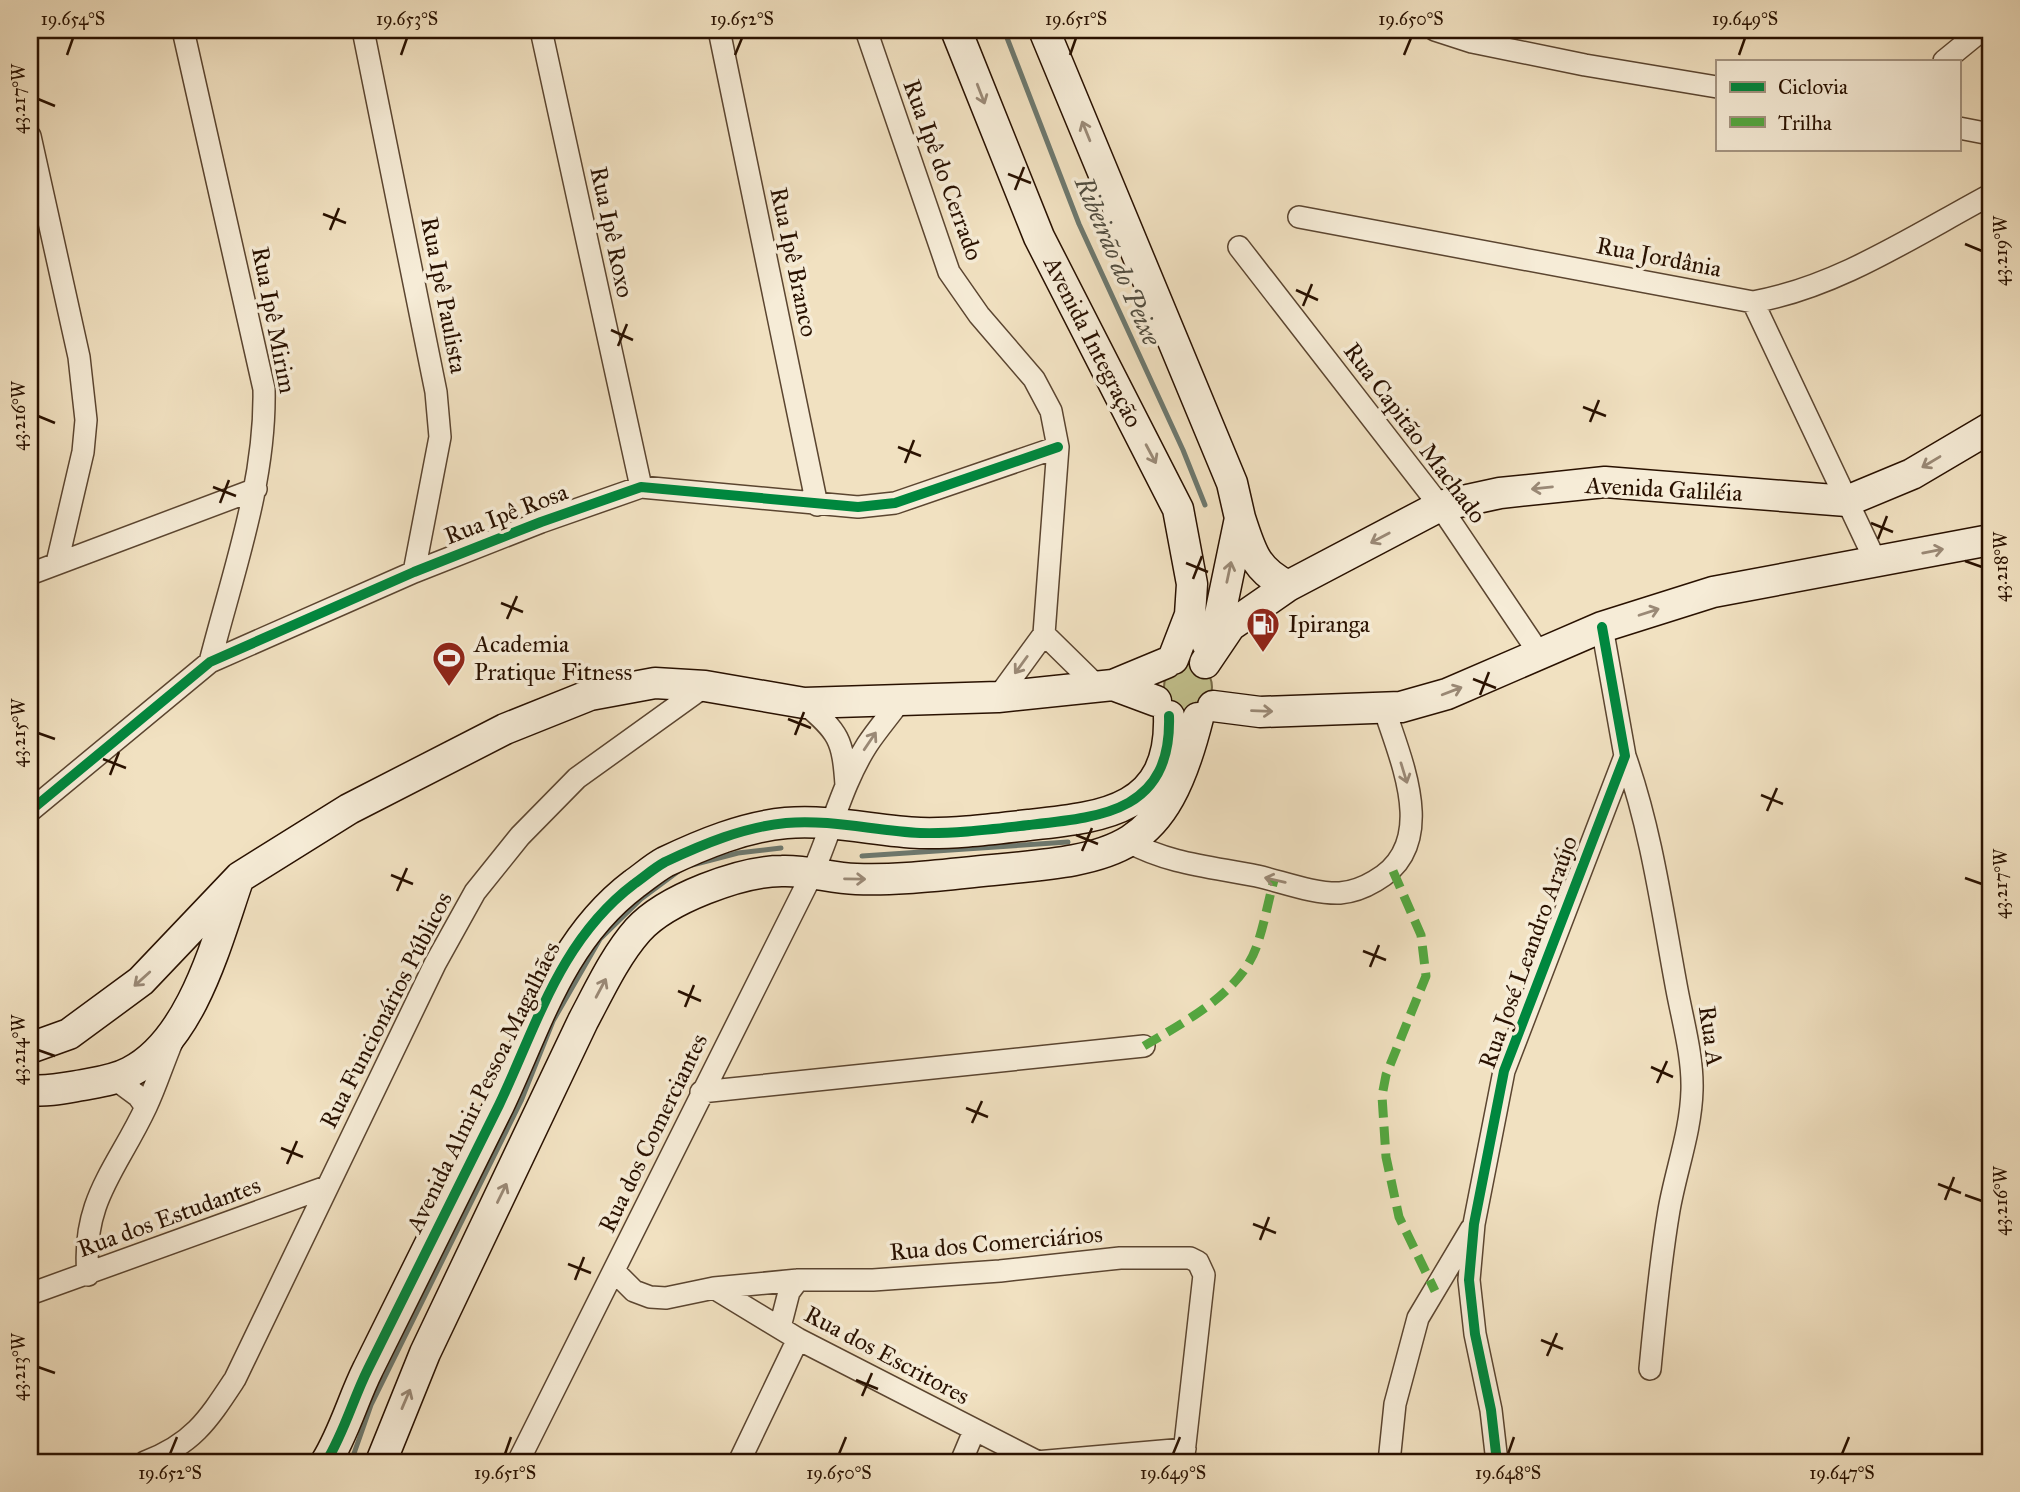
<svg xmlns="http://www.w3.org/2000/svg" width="2020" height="1492" viewBox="0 0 2020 1492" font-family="'IM FELL Great Primer',serif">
<rect width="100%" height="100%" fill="#f1e1c1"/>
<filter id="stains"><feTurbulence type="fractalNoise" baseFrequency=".00286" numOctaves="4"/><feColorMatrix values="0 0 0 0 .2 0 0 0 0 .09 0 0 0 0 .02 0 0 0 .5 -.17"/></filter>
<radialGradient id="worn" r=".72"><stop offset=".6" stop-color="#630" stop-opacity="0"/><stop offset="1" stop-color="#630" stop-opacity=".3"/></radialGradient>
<!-- green -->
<path fill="#c2c18d" stroke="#766946" stroke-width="2" d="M1164 687a24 24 0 1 1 48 0a24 24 0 1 1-48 0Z"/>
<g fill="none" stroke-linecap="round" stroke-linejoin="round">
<!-- stream -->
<path stroke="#6d786e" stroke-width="5" d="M1004,30L1079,224L1183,450L1205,505
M862,856L1068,842
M692,865L738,853L781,848
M351,1462L371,1405L521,1101L553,1021L600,939L641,899L680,870"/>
<defs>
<path id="street" d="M183,30L264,389C266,482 233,572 210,662
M363,30L436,392L440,437L414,572
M541,30L641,487
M719,30L817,505
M866,30L949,272L979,315L1034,379L1051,411L1058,447L1044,634L998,697
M1435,30L1472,42L1585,65L1717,87
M1944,61L1982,30
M1959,128L1990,134
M30,136L79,357L86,420L83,452L57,563
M1299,217L1753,302C1838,287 1915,235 1990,195
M1239,247L1440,506L1541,656
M1753,302L1876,562
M30,574L256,489
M1044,634L1098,687
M804,703C839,732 843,740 846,785
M1625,756C1652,833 1662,910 1677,990C1683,1022 1693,1057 1692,1090C1691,1131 1676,1170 1669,1210C1660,1263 1655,1316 1650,1369
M30,811L210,662L414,572L541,522L641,487L858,507L895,503L1058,447
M1129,842C1169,864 1213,867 1257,876C1283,882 1314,894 1340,893C1352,892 1365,887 1375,881C1440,845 1401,761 1384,708
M115,1079L138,1096L146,1107
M701,1092L1144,1046
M614,1271L634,1291L650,1297L666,1298L714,1288L798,1280H873L1000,1271L1120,1258H1190L1198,1262L1204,1275L1183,1462
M88,1275C81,1201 117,1169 146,1107C156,1086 163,1063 172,1042
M714,1288L798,1339L1038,1462
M30,1294L326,1187
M780,1327L789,1292L798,1280
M145,1462C193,1444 208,1420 235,1379L435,964L475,892L520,836L577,778L705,686
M518,1462L812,874C831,832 842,784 867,745C877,730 889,716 900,701
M739,1462L798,1339
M961,1462L974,1431
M1036,1462L1185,1449
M1389,1462L1395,1404L1418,1318L1471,1229
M1497,1462L1491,1410L1475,1334L1469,1280L1474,1224L1504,1071L1625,756L1602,627"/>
<path id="secondary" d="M956,30L1039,237L1178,509L1192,584L1190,615L1173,659
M1044,30L1232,483L1240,518L1218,624L1207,643
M1240,518C1251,551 1255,570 1288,586
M1205,663L1230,626L1288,586L1440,506L1500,493L1605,482L1847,501L1912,474L1990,428
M1113,685L1156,701
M1213,706L1260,712L1401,707L1447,694L1602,627L1713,592L1990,540
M30,1048L69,1034L141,981L240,877L349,809L505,729L590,695L655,683L705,686L804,703L998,697L1113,685L1166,663
M30,1090C48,1092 65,1088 83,1085C99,1082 115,1080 130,1072C191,1041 216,944 237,883
M326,1462C344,1433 353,1399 368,1369C412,1281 456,1193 499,1105C537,1025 560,940 634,884C644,877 654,868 665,862C703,844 744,827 786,823C830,819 876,831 920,833C956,834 993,829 1029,825C1103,817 1172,811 1169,716
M381,1462L425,1353L583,1021C599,991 615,956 638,930C666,899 741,871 782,871C806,870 831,878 856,879C900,881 948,874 993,870C1120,858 1164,853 1198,718"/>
</defs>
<!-- street casing -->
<use href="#street" stroke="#5b4530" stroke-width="24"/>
<!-- secondary casing -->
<use href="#secondary" stroke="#291100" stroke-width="33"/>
<!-- street -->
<use href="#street" stroke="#f6ecd7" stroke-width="21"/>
<!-- secondary -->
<use href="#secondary" stroke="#f6ecd7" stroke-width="30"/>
<!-- quiet -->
<path stroke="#53a840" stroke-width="9" stroke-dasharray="18 9" stroke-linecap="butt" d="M1393,871L1421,935L1426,976L1386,1075L1382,1096L1386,1157L1399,1217L1435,1291
M1144,1046C1184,1022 1239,994 1256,948C1264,926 1268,902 1274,880"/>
<defs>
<path id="cycleway" d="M30,811L210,662L414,572L541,522L641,487L858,507L895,503L1058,447
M326,1462C344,1433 353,1399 368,1369C412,1281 456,1193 499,1105C537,1025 560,940 634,884C644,877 654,868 665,862C703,844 744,827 786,823C830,819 876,831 920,833C956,834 993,829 1029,825C1103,817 1172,811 1169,716
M1497,1462L1491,1410L1475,1334L1469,1280L1474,1224L1504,1071L1625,756L1602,627"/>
</defs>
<!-- cycleway casing -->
<use href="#cycleway" stroke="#f6ecd7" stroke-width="15"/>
<!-- cycleway -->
<use href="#cycleway" stroke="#00873e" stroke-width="10"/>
</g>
<!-- one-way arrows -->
<defs><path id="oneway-shaft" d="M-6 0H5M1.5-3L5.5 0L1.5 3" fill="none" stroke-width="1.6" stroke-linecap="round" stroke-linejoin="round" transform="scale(1.75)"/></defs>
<g stroke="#9a8976">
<use href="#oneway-shaft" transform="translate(981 94) rotate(69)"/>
<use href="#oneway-shaft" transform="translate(1086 131) rotate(-112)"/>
<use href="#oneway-shaft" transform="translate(1151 454) rotate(62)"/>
<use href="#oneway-shaft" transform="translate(1931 462) rotate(149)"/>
<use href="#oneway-shaft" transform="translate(1542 488) rotate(174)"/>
<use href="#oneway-shaft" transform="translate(1380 538) rotate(152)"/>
<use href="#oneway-shaft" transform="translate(1933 551) rotate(-11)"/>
<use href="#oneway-shaft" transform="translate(1229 572) rotate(-78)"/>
<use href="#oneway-shaft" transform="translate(1649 612) rotate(-18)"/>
<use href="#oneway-shaft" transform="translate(1021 665) rotate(126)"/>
<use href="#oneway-shaft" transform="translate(1452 691) rotate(-21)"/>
<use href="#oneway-shaft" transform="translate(1262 711) rotate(2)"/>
<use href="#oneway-shaft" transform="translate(870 741) rotate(-56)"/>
<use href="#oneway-shaft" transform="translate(1404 773) rotate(73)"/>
<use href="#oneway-shaft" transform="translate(855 879) rotate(1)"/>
<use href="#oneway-shaft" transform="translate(1275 880) rotate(-167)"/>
<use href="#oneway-shaft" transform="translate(142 979) rotate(138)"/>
<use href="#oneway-shaft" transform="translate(601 988) rotate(-62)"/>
<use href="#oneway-shaft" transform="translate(502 1193) rotate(-64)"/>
<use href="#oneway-shaft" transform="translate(406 1399) rotate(-67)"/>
</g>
<!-- ticks -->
<path fill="none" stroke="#291100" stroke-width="2.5" d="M67,55L73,38M401,55L407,38M735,55L742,38M1070,55L1076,38M1404,55L1411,38M1739,55L1745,38M38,99L55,106M1008,174L1031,183M1015,190L1024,167M323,214L346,223M330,230L339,208M1965,244L1982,251M1296,290L1318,300M1303,306L1312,284M611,330L633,340M618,346L627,324M1583,407L1606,416M38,416L55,423M1590,422L1599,400M898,447L921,456M905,463L914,440M213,487L236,496M220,503L229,480M1871,523L1893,532M1878,539L1887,516M1965,561L1982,567M1186,563L1208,572M1193,579L1202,556M501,603L523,612M507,619L517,596M1473,679L1496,688M1480,695L1489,672M788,719L811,728M38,733L55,739M795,735L804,712M103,759L126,768M110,775L119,752M1761,795L1783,804M1767,811L1777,788M1076,835L1098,844M1082,851L1092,828M391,875L413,884M1965,878L1982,884M397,891L407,868M1363,951L1386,960M1370,967L1379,945M678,991L701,1001M685,1007L694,985M38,1050L55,1056M1651,1067L1673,1077M1657,1083L1667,1061M966,1108L988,1117M972,1123L982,1101M281,1148L303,1157M287,1164L297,1141M1938,1184L1961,1193M1965,1195L1982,1201M1945,1200L1954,1177M1253,1224L1276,1233M1260,1240L1269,1217M568,1264L591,1273M575,1280L584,1257M1541,1340L1563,1349M1547,1356L1557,1333M38,1367L55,1373M856,1380L878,1389M862,1396L872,1373M170,1454L177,1437M505,1454L511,1437M839,1454L846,1437M1173,1454L1180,1437M1508,1454L1514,1437M1842,1454L1849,1437"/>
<!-- icons -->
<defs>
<symbol id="fuel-pin" viewBox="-11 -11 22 30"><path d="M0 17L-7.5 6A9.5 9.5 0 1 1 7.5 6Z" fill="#8f2418" stroke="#f6ecd7"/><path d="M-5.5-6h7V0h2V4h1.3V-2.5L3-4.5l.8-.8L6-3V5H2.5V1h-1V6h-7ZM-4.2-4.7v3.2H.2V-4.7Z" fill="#fff"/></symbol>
<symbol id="stadium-pin" viewBox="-11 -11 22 30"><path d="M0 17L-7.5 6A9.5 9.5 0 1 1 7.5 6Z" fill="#8f2418" stroke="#f6ecd7"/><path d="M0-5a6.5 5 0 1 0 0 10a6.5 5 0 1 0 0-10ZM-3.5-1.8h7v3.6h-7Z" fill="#fff"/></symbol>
</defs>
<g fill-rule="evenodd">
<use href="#fuel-pin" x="1244" y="605" width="38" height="52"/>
<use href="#stadium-pin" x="430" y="639" width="38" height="52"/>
</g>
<g text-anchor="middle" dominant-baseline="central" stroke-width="7" stroke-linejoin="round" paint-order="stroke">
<!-- street labels -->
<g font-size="24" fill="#291100" stroke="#f6ecd7">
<text transform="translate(943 170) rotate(70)">Rua Ipê do Cerrado</text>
<text transform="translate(612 232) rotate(78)">Rua Ipê Roxo</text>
<text transform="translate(1659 257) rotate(11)">Rua Jordânia</text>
<text transform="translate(794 262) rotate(78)">Rua Ipê Branco</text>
<text transform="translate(444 295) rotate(79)">Rua Ipê Paulista</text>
<text transform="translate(274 320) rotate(79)">Rua Ipê Mirim</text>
<text transform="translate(1093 342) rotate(63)">Avenida Integração</text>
<text transform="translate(1415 433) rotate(53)">Rua Capitão Machado</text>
<text transform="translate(1664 489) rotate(3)">Avenida Galiléia</text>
<text transform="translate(506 514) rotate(-21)">Rua Ipê Rosa</text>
<text transform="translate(1528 952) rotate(-70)">Rua José Leandro Araújo</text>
<text transform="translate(386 1010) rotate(-63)">Rua Funcionários Públicos</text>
<text transform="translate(1711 1036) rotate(82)">Rua A</text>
<text transform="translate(483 1087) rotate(-64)">Avenida Almir Pessoa Magalhães</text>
<text transform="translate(653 1133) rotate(-64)">Rua dos Comerciantes</text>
<text transform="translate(169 1217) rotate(-20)">Rua dos Estudantes</text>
<text transform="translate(996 1243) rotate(-5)">Rua dos Comerciários</text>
<text transform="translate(887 1355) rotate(28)">Rua dos Escritores</text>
</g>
<!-- poi labels -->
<g font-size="24" fill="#291100" stroke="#f6ecd7" text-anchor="start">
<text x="1288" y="624">Ipiranga</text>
<text x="474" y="644">Academia<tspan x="474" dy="28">Pratique Fitness</tspan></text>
</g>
<!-- water labels -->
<g font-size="26" font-style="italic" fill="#514d40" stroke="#f6ecd7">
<text transform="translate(1118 261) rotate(67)">Ribeirão do Peixe</text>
</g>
</g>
<!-- margin -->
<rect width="2020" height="1492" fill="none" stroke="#f1e1c1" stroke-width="77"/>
<!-- legend -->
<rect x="1716" y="60" width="245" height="91" fill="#f6ecd7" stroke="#a49481" stroke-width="2"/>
<rect x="1730" y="82" width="35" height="10" fill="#00873e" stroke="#a49481" stroke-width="2"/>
<text x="1778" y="94" font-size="21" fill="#291100">Ciclovia</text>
<rect x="1730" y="117" width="35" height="10" fill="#53a840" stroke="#a49481" stroke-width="2"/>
<text x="1778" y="130" font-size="21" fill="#291100">Trilha</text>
<rect x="38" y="38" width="1944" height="1416" fill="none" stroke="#291100" stroke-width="2.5"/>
<g font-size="18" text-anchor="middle" fill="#291100">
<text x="73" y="25">19.654°S</text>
<text x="407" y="25">19.653°S</text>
<text x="742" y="25">19.652°S</text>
<text x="1076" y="25">19.651°S</text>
<text x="1411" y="25">19.650°S</text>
<text x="1745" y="25">19.649°S</text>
<text transform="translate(19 99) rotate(-90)" y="6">43.217°W</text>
<text transform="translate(2001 251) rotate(-90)" y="6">43.219°W</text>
<text transform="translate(19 416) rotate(-90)" y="6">43.216°W</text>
<text transform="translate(2001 567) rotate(-90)" y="6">43.218°W</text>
<text transform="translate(19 733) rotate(-90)" y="6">43.215°W</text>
<text transform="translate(2001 884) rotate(-90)" y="6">43.217°W</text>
<text transform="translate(19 1050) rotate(-90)" y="6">43.214°W</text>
<text transform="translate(2001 1201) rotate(-90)" y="6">43.216°W</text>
<text transform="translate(19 1367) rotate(-90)" y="6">43.213°W</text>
<text x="170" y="1479">19.652°S</text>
<text x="505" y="1479">19.651°S</text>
<text x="839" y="1479">19.650°S</text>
<text x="1173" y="1479">19.649°S</text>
<text x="1508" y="1479">19.648°S</text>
<text x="1842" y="1479">19.647°S</text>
</g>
<rect width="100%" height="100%" filter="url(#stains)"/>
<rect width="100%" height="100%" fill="url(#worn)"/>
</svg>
